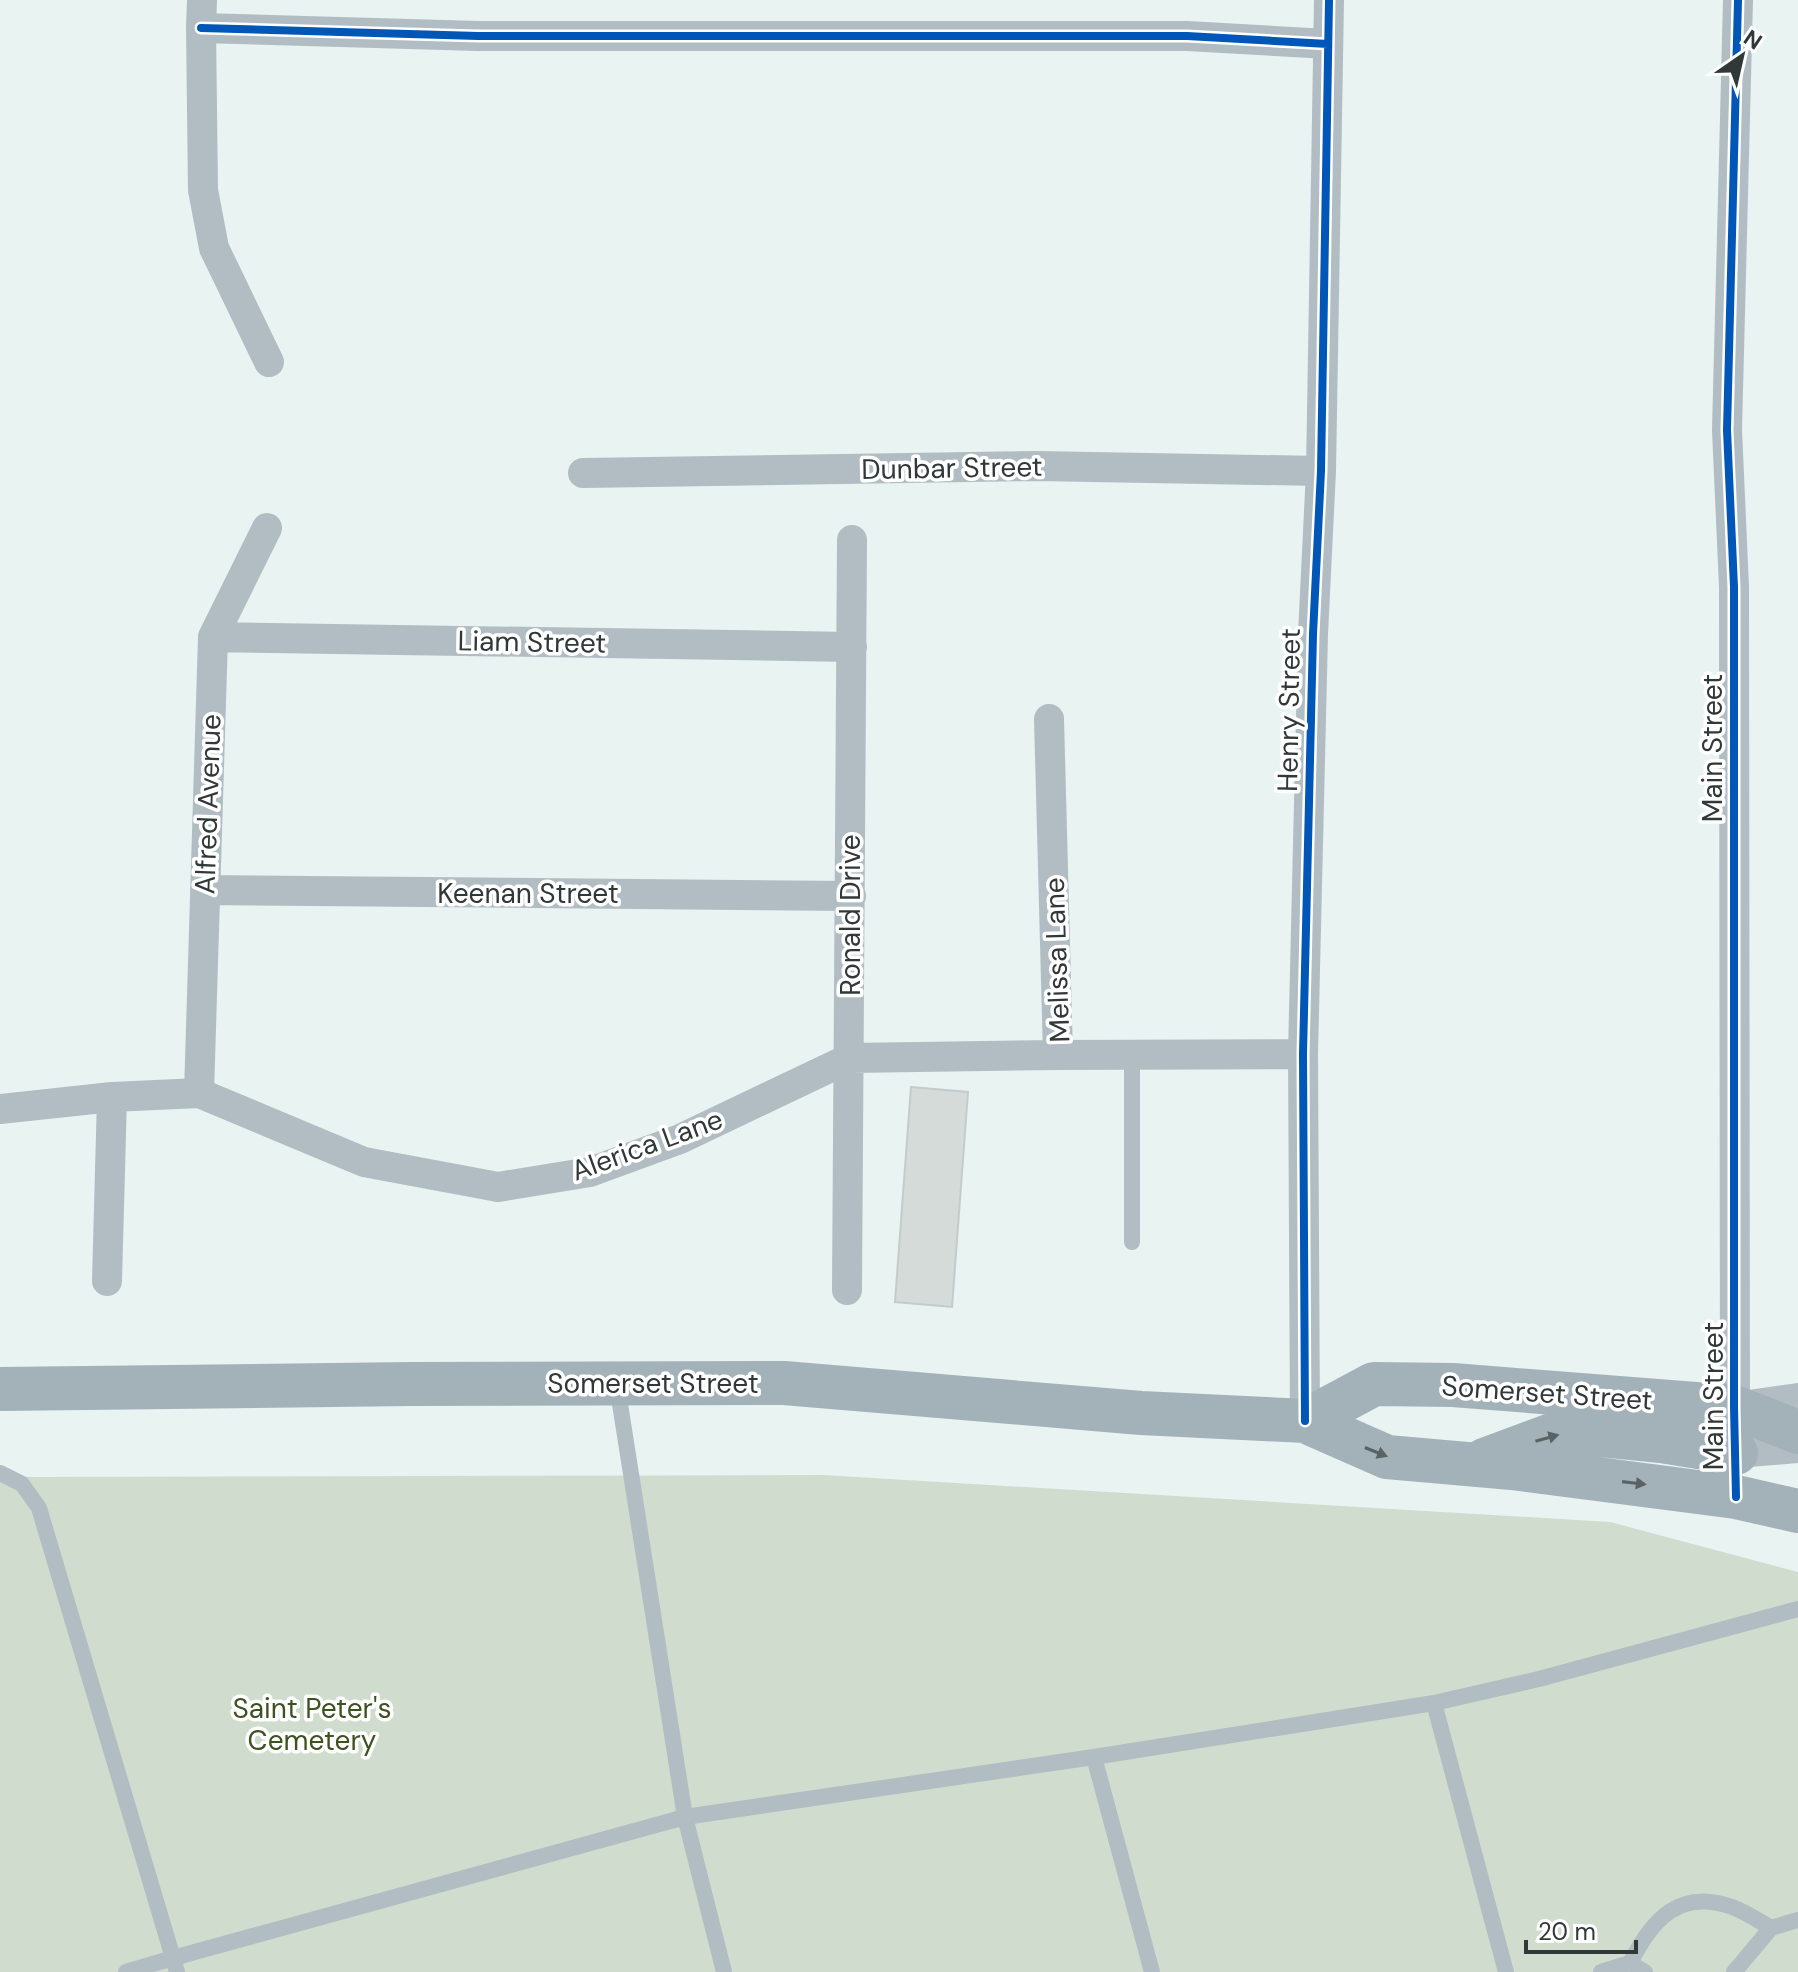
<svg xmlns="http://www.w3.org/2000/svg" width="1798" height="1972" viewBox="0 0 1798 1972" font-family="'DM Sans',sans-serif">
<rect width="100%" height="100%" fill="#e8f3f2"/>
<!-- green -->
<path fill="#d0dccd" d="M823,1475L1610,1522L1798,1572V1972H0V1477Z"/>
<!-- building -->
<path fill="#d4dbd9" stroke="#c4cbca" stroke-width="2" d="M911,1087L968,1092L952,1307L895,1302Z"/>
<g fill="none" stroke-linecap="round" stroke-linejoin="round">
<!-- lane -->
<path stroke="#b1bdc2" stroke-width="16" d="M1132,1242V1054
M0,1473L22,1484L39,1508L173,1958L685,1817L617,1385
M1434,1703L1506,1972
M1094,1757L1152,1972
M1630,1963L1645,1972
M126,1972L173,1958L177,1972
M724,1972L685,1817L1094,1757L1434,1703L1539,1679L1798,1609
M1601,1972L1630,1963C1652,1920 1679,1888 1732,1907C1746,1912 1759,1921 1771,1928
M1734,1972L1771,1928L1798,1920"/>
<!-- street -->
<path stroke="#b1bdc2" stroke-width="30" d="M202,0L201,28L203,190L214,248L269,362
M201,28L478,36H1187L1328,44
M583,473L1037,466L1321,471
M213,637L852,647
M1049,719L1058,1055L1303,1054
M205,890L851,896
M199,1093L213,637L267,528
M0,1109L112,1097L199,1093L364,1162L498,1187L590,1172L680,1139L850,1058L1058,1055
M107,1281L112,1097
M847,1290L852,540
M1741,1406L1798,1398
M1305,1421L1303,1054L1313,634L1321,471L1329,0
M1735,1427L1734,587L1727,430L1738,0
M1736,1453L1798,1448"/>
<!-- secondary -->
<path stroke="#a3b2b8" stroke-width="44" d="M0,1389L411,1384L784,1383L1141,1413L1305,1421L1387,1457L1512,1468L1736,1497L1798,1511
M1305,1421L1374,1384L1453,1385L1734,1407L1798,1432
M1484,1460L1554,1434L1601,1435L1661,1441L1736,1453"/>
<defs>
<path id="cycleway" d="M201,28L478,36H1187L1328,44
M1305,1421L1303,1054L1313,634L1321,471L1329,0
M1736,1497L1734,1407V587L1727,430L1738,0"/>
</defs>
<!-- cycleway casing -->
<use href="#cycleway" stroke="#fff" stroke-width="13"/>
<!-- cycleway -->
<use href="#cycleway" stroke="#0057b8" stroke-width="8"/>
</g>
<!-- one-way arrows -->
<defs><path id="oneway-solid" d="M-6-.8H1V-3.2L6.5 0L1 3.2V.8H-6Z" transform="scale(2)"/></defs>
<g fill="#596365">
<use href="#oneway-solid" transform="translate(1547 1438) rotate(-16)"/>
<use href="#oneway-solid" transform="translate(1376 1452) rotate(22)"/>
<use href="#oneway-solid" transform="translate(1634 1483) rotate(7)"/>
</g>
<g text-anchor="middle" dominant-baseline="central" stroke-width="7" stroke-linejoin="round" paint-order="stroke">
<!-- street labels -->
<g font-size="28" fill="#313838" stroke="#fff">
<text transform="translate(952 468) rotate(-1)">Dunbar Street</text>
<text transform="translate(532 642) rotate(1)">Liam Street</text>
<text transform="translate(1289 710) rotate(-89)">Henry Street</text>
<text transform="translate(1712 748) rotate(-90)">Main Street</text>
<text transform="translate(208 804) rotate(-88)">Alfred Avenue</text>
<text x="528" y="893">Keenan Street</text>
<text transform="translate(850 915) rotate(-90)">Ronald Drive</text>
<text transform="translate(1057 960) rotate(-92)">Melissa Lane</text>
<text transform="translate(647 1145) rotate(-20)">Alerica Lane</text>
<text x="653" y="1383">Somerset Street</text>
<text transform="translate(1547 1393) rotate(4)">Somerset Street</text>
<text transform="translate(1713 1396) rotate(-90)">Main Street</text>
</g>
<!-- park labels -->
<g font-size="28" fill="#3e5120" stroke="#fff">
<text x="312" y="1708">Saint Peter's<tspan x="312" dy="32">Cemetery</tspan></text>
</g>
</g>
<!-- north arrow -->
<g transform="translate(1742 56) rotate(34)" stroke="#ffffff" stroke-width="6" paint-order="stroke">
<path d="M0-6L14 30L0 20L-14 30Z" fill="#313838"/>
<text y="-12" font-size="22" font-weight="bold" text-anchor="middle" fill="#313838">N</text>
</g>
<!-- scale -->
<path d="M1526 1940v12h110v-12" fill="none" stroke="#313838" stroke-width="4"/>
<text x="1538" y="1940" font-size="24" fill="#313838" stroke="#ffffff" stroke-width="6" paint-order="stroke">20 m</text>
</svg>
